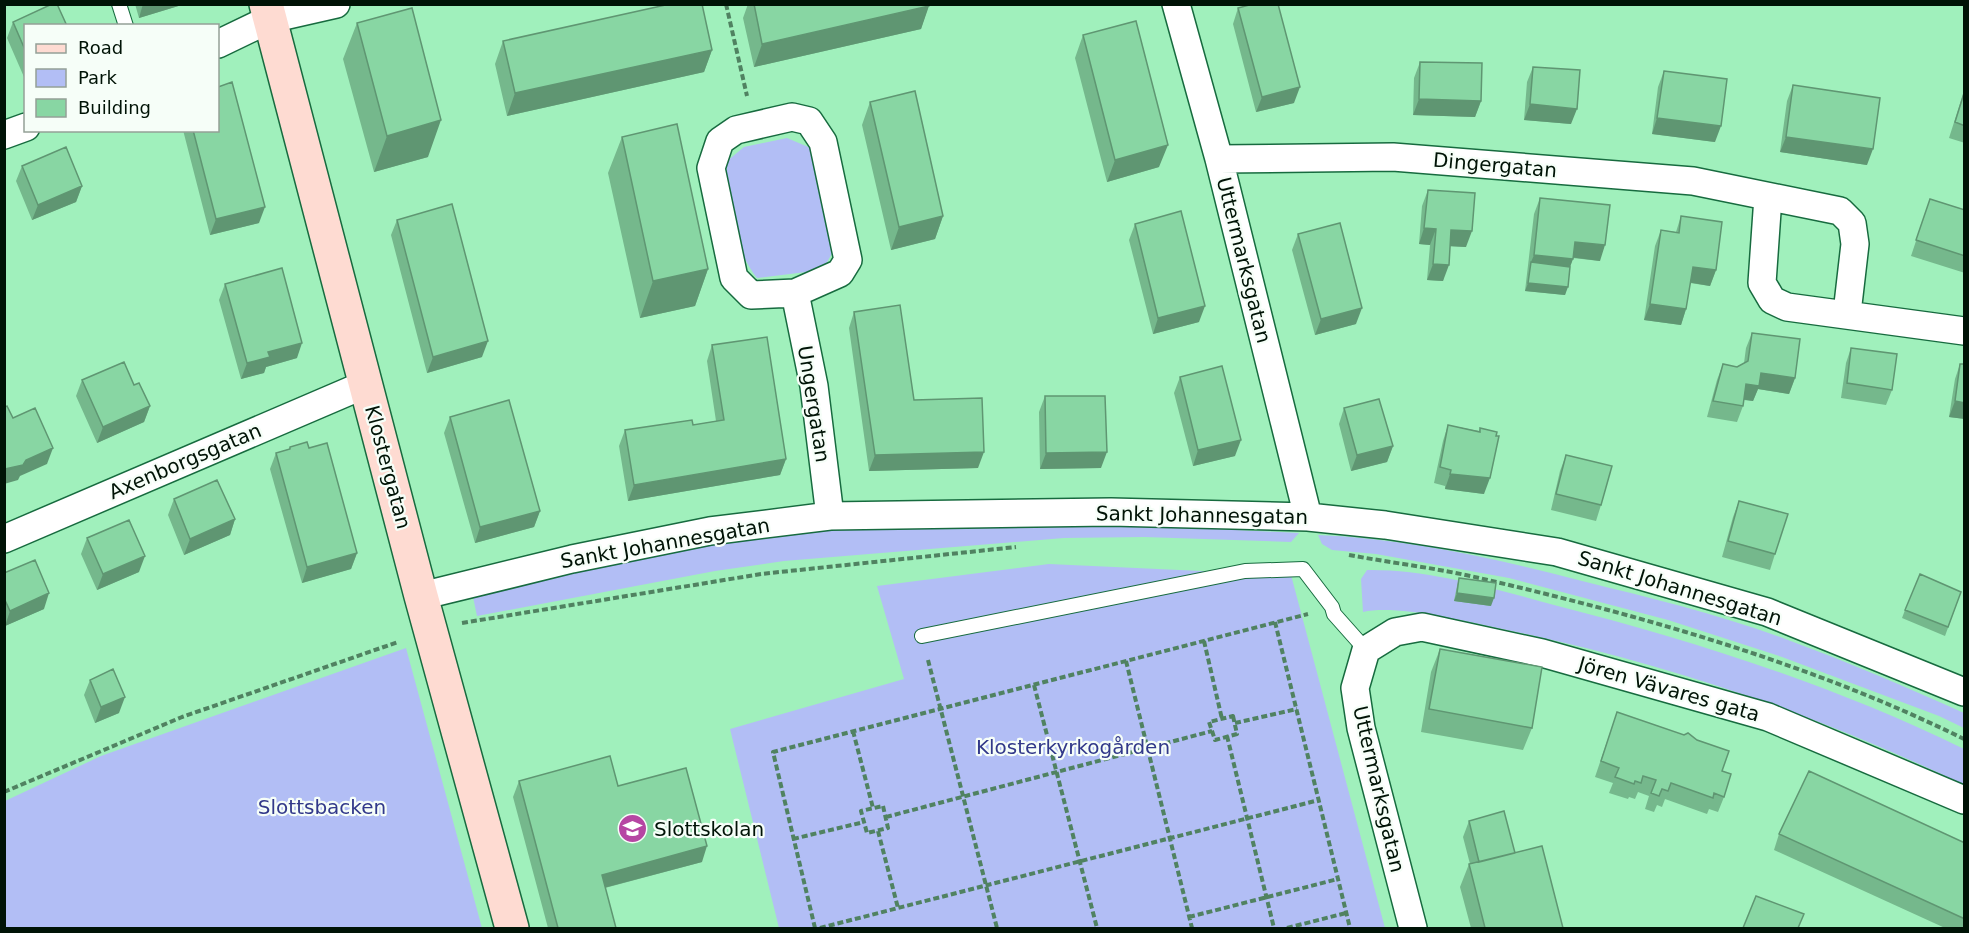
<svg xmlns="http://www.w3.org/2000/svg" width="1969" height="933" viewBox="0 0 1969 933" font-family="'DejaVu Sans',sans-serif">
<rect width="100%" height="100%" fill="#a0f0bc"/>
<!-- green -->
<path fill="#b2bef5" d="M787,138L813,149L835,248L826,264L806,272L757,278C732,247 729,201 726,162L744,147Z
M1114,524L1299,533L1291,542L1144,537L1064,538L784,561L715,571L477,616L473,597C555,577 637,554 720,541C850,521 983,526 1114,524Z
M1318,535C1410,539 1493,558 1582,581C1651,598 1721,615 1788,640C1848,662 1906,687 1964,713V728L1939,716L1782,657L1668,620L1509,578L1376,554L1332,550L1322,544Z
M1049,564L1291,575L1385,928H779L730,729L904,679L877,586Z
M1367,570C1428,569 1495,589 1554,605C1695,641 1833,685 1964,749V785C1813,712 1653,659 1488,626C1455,619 1395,605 1363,612L1361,579Z
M406,648L482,928H5V801L101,756Z"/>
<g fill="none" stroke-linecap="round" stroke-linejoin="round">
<defs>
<path id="lane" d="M119,4L126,26
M922,636L1245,571L1303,569L1332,607L1334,614L1366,650"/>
<path id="street" d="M1176,4L1219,159L1308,517
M218,44L270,19L336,4
M4,135L26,127
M1219,159L1393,157L1693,181L1840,211L1852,223L1855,244L1847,313
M1768,197L1762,283L1772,300L1787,307L1964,331
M795,293L751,295L734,278L711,168L720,141L736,130L792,117L809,121L823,142L848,260L840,273L795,293L814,386L830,516
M4,539L366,384
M421,596L572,559L710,531L830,516L1111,512L1308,517L1385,525L1557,552L1767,612L1964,692
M1413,928L1361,728L1355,688L1366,650L1395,632L1422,627L1542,653L1768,717L1964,800"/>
<path id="secondary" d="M266,4L421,596L512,928"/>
</defs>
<!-- lane casing -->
<use href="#lane" stroke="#176b3f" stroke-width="16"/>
<!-- street casing -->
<use href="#street" stroke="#176b3f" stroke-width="30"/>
<!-- secondary casing -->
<use href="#secondary" stroke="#176b3f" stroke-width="36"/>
<!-- path -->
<path stroke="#508261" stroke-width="4" stroke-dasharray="6 3" stroke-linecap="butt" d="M726,4L747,96
M1349,555C1392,563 1437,568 1479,578C1644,616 1812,664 1964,739
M1275,622L1350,928
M462,623L761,574L1016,547
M1204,641L1222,719
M928,660L997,928
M1126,661L1192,928
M1034,685L1097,928
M1233,716L1237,734L1215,740L1209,722Z
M1235,723L1297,709
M853,731L873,808
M1227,736L1274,928
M4,792L182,717L398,642
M883,806L888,828L867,833L861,811Z
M886,817L1212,731
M878,831L898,908
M793,839L864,822
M1189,917L1338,879
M815,928L773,752L1308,614
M820,928L1319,800
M1287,928L1346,913"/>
<!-- lane -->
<use href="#lane" stroke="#fff" stroke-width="14"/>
<!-- street -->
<use href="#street" stroke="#fff" stroke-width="27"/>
<!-- secondary -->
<use href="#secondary" stroke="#fedbd2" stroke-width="33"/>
</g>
<!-- wall -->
<path fill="#75b88c" d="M135,4H185L139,18Z
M748,4H929L921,29L754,67L743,18Z
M1238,8L1294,103L1256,112L1233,24Z
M13,22L26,26V76L24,77L7,38Z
M357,23L428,157L374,172L343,59Z
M1083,35L1159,167L1107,182L1075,58Z
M503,41L712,50L704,72L507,116L495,64Z
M1420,62L1481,101L1475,117L1413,115L1414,78Z
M1533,67L1571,124L1524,120L1527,82Z
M1664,71L1715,142L1652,134L1658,87Z
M1793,85L1867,165L1780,152L1787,101Z
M1965,88V143L1949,138Z
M870,102L943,216L935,239L891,250L862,125Z
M183,130H218L259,223L210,235Z
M622,137L708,269L695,306L640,318L608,173Z
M22,166L82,186L76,202L32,220L16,181Z
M1428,190L1466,247L1450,246L1443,281L1427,280L1430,245L1419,244L1422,206Z
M1540,198L1600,261L1573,258L1570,267L1565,295L1525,291L1534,214Z
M1930,199L1965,210V273L1911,256Z
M1681,216L1716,270L1710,286L1690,283L1686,309L1681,325L1644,320L1655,246L1661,230L1676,232Z
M397,220L482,357L427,373L391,235Z
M1135,224L1199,322L1153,334L1129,240Z
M1298,234L1356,324L1315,335L1292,250Z
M225,284L297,358L266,367L264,373L241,379L219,300Z
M854,312L914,400L978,468L869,471L849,328Z
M1752,333L1795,378L1789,394L1758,389L1753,401L1744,400L1743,406L1737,422L1707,417L1717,380L1723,364L1737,367L1744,363L1746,348Z
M712,345L786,459L780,475L628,501L619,446L625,430L693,425L716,421L707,361Z
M1851,348L1892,390L1886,405L1841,398L1846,363Z
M1960,364L1965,419L1949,417L1955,379Z
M1180,377L1235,456L1193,466L1174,393Z
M82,380L134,385L150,406L144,422L97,443L76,396Z
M1045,396L1101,468L1040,469L1039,412Z
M1344,408L1393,446L1387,462L1351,471L1339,424Z
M450,417L540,511L534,527L475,543L444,433Z
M1448,425L1479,431L1480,428L1484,494L1445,489V486L1434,483L1443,441Z
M290,447L309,448L357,553L351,569L302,583L270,469L276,453L289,449Z
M1566,455L1601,505L1596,521L1551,510L1560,471Z
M174,499L235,519L230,535L184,555L168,515Z
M1739,501L1775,554L1770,570L1722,557L1733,517Z
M87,538L139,572L97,590L81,554Z
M4,573L44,609L5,626Z
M1459,578L1491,606L1454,601L1457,586Z
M1961,592L1945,636L1902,618L1905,610Z
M1440,649L1532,728L1523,750L1421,732L1431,672Z
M90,680L119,713L95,723L84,695Z
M1617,712L1722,771L1724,797L1718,812L1709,809L1707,814L1665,799L1662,807L1657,805L1654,812L1645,809L1649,796L1638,792L1635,799L1629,797L1628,799L1609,793L1613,783L1595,777Z
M519,781L618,786L702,862L605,888L616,928H548L513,797Z
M1469,821L1515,853L1563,928H1471L1460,887L1469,864H1470L1463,837Z
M1779,834L1965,843V928H1945L1774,850Z"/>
<!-- shaded-wall -->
<path fill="#5f9672" d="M143,4H185L139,18Z
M929,6L921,29L754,67L762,44Z
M712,50L704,72L507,116L515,93Z
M1300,87L1294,103L1256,112L1262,97Z
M1419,99L1481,101L1475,117L1413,115Z
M1530,104L1577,109L1571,124L1524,120Z
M1657,118L1721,126L1715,142L1652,134Z
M441,120L428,157L374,172L387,136Z
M1786,137L1873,149L1867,165L1780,152Z
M1168,145L1159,167L1107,182L1115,160Z
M82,186L76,202L32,220L38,205Z
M265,207L259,223L210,235L216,219Z
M943,216L935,239L891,250L899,227Z
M1424,228L1436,229L1430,245L1419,244Z
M1451,230L1472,231L1466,247L1446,246Z
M1575,242L1605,245L1600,261L1569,257Z
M1534,255L1573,259L1567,275L1531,262Z
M1433,264L1449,265L1443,281L1427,280Z
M1693,267L1716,270L1710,286L1687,282Z
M708,269L695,306L640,318L653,281Z
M1528,283L1568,287L1565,295L1525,291Z
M1650,304L1686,309L1681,325L1644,320Z
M1205,306L1199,322L1153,334L1158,318Z
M1362,308L1356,324L1315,335L1321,319Z
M488,341L482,357L427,373L433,357Z
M302,343L297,358L266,367L264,373L241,379L247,363L268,352Z
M1761,373L1795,378L1789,394L1758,389L1753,401L1740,399L1746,384Z
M1955,401L1965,403V419L1949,417Z
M150,406L144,422L97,443L103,427Z
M1241,440L1235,456L1193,466L1198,450Z
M1393,446L1387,462L1351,471L1357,455Z
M53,448L47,464L20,476L18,480L4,484L5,469Z
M984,452L978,468L869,471L875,455Z
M1107,452L1101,468L1040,469L1046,453Z
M786,459L780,475L628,501L634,485Z
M1450,474L1490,478L1484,494L1445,489Z
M540,511L534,527L475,543L480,527Z
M235,519L230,535L184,555L190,539Z
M357,553L351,569L302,583L307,567Z
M145,556L139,572L97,590L103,574Z
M49,593L44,609L5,626L10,611Z
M1457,593L1494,598L1491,606L1454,601Z
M125,697L119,713L95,723L101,707Z
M707,846L702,862L596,890L602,875Z"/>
<!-- building -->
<path fill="#88d6a3" stroke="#5f9672" stroke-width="1.5" d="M52,4H57L67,26H26V52L13,22Z
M670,4H702L712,50L515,93L503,41Z
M754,4H929V6L762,44Z
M1253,4H1278L1300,87L1262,97L1238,8Z
M412,8L441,120L387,136L357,23Z
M1136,21L1168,145L1115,160L1083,35Z
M1420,62L1482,63L1481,101L1419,99Z
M1533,67L1580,70L1577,109L1530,104Z
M1664,71L1727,79L1721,126L1657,118Z
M232,82L265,207L216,219L193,130H218V87Z
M1793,85L1880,98L1873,149L1786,137Z
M1965,90V126L1955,122Z
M915,91L943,216L899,227L870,102Z
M677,124L708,269L653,281L622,137Z
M66,147L82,186L38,205L22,166Z
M1428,190L1475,193L1472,231L1451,230L1449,265L1433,264L1436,229L1424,228Z
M1540,198L1610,205L1605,245L1575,242L1573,259L1534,255Z
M1930,199L1965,210V256L1916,240Z
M452,204L488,341L433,357L397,220Z
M1181,211L1205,306L1158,318L1135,224Z
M1681,216L1722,222L1716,270L1693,267L1686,309L1650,304L1661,230L1679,233Z
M1340,223L1362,308L1321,319L1298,234Z
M1531,262L1570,267L1568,287L1528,283Z
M282,268L302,343L268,352L270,357L247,363L225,284Z
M900,305L914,400L982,398L984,452L875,455L854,312Z
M1752,333L1800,339L1795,378L1761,373L1759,386L1746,384L1743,406L1713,401L1723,364L1737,367L1748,361Z
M767,337L786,459L634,485L625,430L692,420L693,425L724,420L712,345Z
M1851,348L1897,354L1892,390L1847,383Z
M124,362L134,385L139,383L150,406L103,427L82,380Z
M1960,364H1965V403L1955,401Z
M1222,366L1241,440L1198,450L1180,377Z
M1045,396H1105L1107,452L1046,453Z
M1379,399L1393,446L1357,455L1344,408Z
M509,400L540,511L480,527L450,417Z
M7,406L13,418L35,408L53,448L26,460L23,465L5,469L4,467V408Z
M1448,425L1480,432V428L1497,432L1496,436H1499L1490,478L1450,474L1451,470L1440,467Z
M307,442L309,448L327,443L357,553L307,567L276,453L290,449V447Z
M1566,455L1612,466L1601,505L1556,494Z
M217,480L235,519L190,539L174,499Z
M1739,501L1788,514L1775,554L1728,541Z
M129,520L145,556L103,574L87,538Z
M35,560L49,593L10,611L4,598V573Z
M1920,574L1961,592L1948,627L1905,610Z
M1459,578L1496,583L1494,598L1457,593Z
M1440,649L1542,667L1532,728L1429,709Z
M113,669L125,697L101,707L90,680Z
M1617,712L1684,735L1688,733L1697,740L1729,751L1722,771L1731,774L1724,797L1714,793L1713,798L1671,783L1668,791L1662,789L1659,796L1651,793L1656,780L1643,776L1641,783L1635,781L1634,784L1615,777L1619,768L1601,761Z
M610,756L618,786L686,768L707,846L602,875L616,928H558L519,781Z
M1809,771L1965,843V919L1779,834Z
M1504,811L1515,853L1479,862L1469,821Z
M1542,846L1563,928H1485L1469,864Z
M1756,896L1804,914L1798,928H1743Z"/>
<!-- icons -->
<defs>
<symbol id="school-disc" viewBox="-11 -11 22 22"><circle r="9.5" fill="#b646a3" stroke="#f6fef8"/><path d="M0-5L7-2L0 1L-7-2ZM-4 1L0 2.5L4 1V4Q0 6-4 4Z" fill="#fff"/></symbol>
</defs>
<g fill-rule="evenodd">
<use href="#school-disc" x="616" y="812" width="33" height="33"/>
</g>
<g text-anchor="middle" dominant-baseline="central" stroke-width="4.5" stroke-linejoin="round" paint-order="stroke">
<!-- street labels -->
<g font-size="20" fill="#001306" stroke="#f6fef8">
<text transform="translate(1495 165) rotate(5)">Dingergatan</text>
<text transform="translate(1244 260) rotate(76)">Uttermarksgatan</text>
<text transform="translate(814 404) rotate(81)">Ungergatan</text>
<text transform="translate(185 461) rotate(-23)">Axenborgsgatan</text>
<text transform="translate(388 467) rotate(75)">Klostergatan</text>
<text transform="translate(1202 515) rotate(1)">Sankt Johannesgatan</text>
<text transform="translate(665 543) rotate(-10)">Sankt Johannesgatan</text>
<text transform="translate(1680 588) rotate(17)">Sankt Johannesgatan</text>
<text transform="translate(1669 689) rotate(16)">Jören Vävares gata</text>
<text transform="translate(1379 789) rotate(77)">Uttermarksgatan</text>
</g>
<!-- park labels -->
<g font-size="20" fill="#32398a" stroke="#f6fef8">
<text x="1073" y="747">Klosterkyrkogården</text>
<text x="322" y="807">Slottsbacken</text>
</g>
<!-- poi labels -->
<g font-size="20" fill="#001306" stroke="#f6fef8" text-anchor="start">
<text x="654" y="829">Slottskolan</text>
</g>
</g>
<!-- border -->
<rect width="1969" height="933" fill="none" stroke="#001306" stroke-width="12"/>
<!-- legend -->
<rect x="24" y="24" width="195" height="108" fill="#f6fef8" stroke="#94a097" stroke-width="1.5"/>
<rect x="36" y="44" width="30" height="9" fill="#fedbd2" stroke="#94a097" stroke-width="1.5"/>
<text x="78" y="54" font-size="18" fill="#001306">Road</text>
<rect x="36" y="69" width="30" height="18" fill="#b2bef5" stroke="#94a097" stroke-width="1.5"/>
<text x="78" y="84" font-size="18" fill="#001306">Park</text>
<rect x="36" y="99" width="30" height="18" fill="#88d6a3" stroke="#94a097" stroke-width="1.5"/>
<text x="78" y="114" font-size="18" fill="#001306">Building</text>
</svg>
